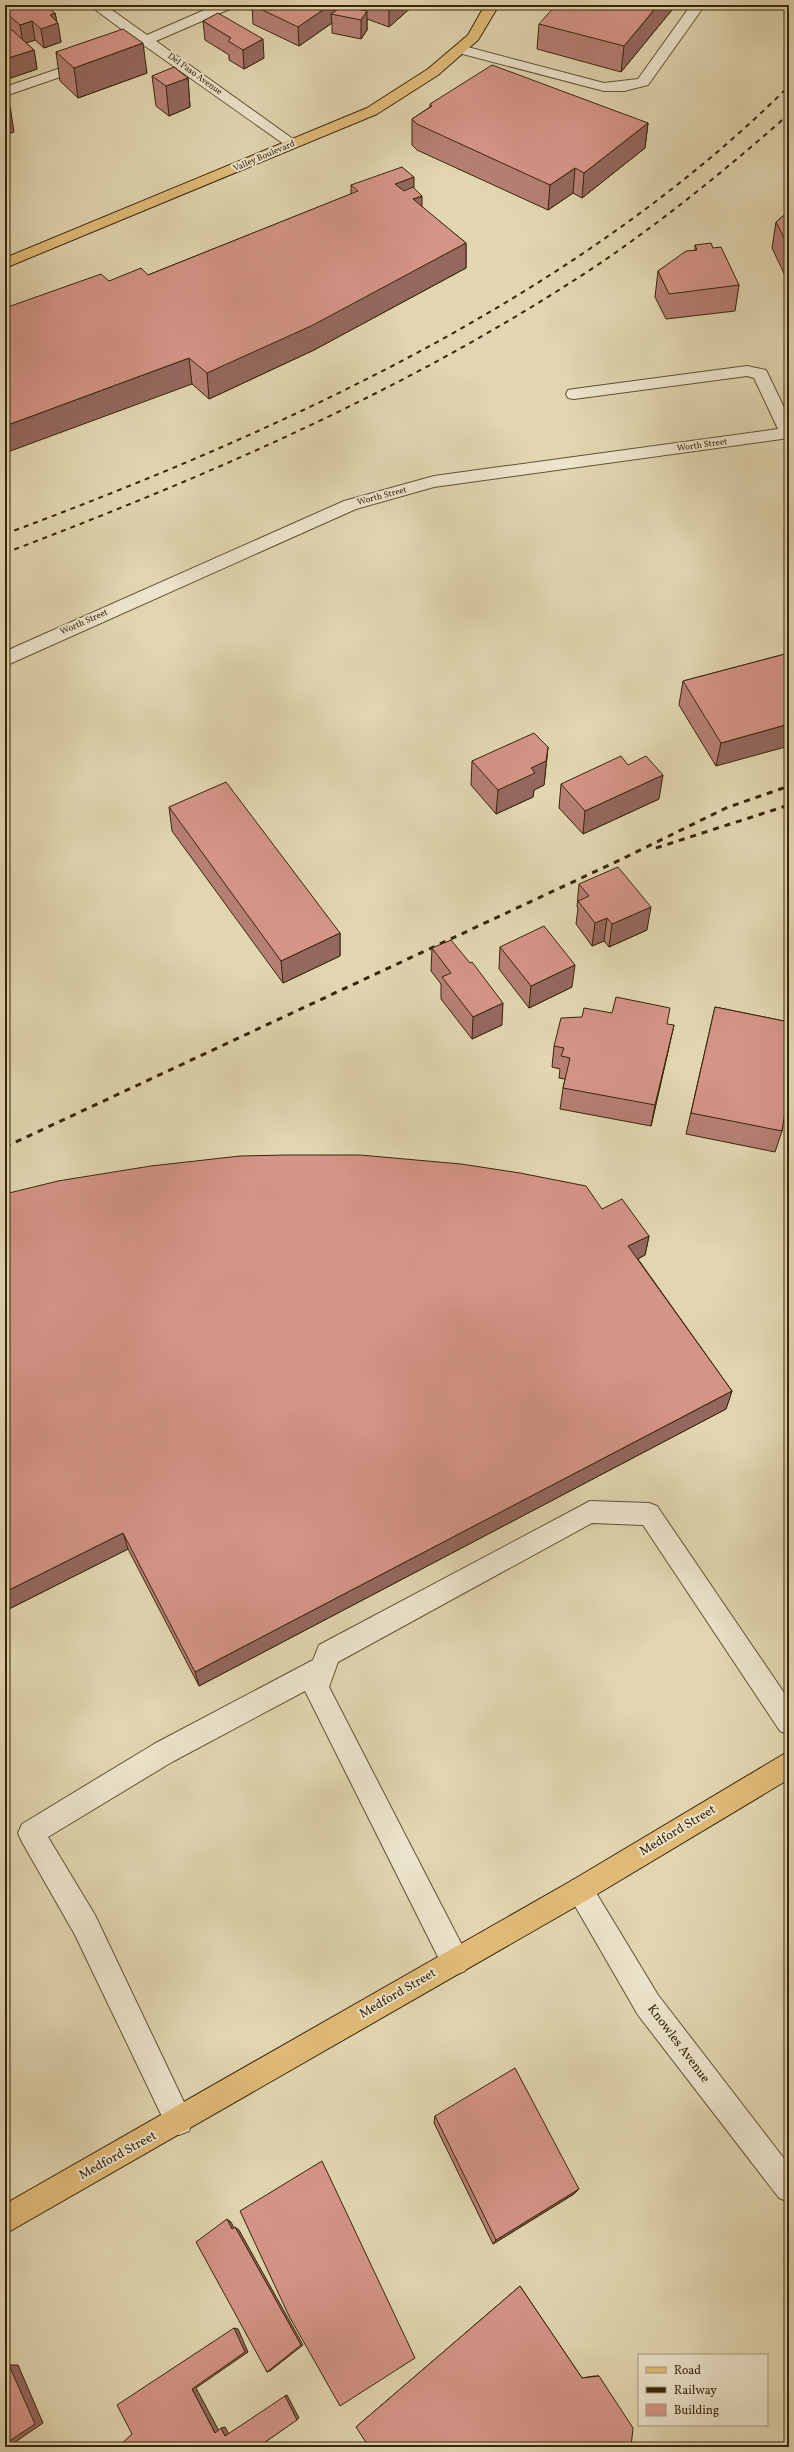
<svg xmlns="http://www.w3.org/2000/svg" width="794" height="2452" viewBox="0 0 794 2452" font-family="Vollkorn,serif">
<rect width="100%" height="100%" fill="#e1d6b1"/>
<filter id="stains"><feTurbulence type="fractalNoise" baseFrequency=".005" numOctaves="4"/><feColorMatrix values="0 0 0 0 .2 0 0 0 0 .09 0 0 0 0 .02 0 0 0 .5 -.17"/></filter>
<radialGradient id="worn" r=".72"><stop offset=".6" stop-color="#630" stop-opacity="0"/><stop offset="1" stop-color="#630" stop-opacity=".3"/></radialGradient>
<g fill="none" stroke-linecap="round" stroke-linejoin="round">
<defs>
<path id="minor" d="M89,5H105L147,35L216,5H234L232,8L156,41L300,144L293,148L288,147L145,46L136,49L131,48L129,45L136,40Z
M691,5H705L648,85L624,91H604L455,52L453,49L460,45L604,83L638,79Z
M87,59L92,60L94,63L92,66L5,96V87Z
M747,366L766,370L768,374L789,418V438L434,487L356,509L5,666V652L15,647L344,501L434,476L778,429L754,378L747,376L574,399L568,398L566,394L568,390L574,389Z
M590,1501L649,1503L657,1506L789,1700V1735L780,1731L643,1525L592,1523L338,1662L329,1687L465,1951L469,1961L465,1971L455,1975L445,1971L305,1691L172,1762L48,1837L95,1915L193,2121L189,2131L179,2135L169,2131L75,1935L22,1842L18,1833L22,1824L154,1744L313,1660L319,1645Z
M580,1877L589,1881L658,1995L789,2165V2202L779,2198L638,2015L571,1899L567,1890L571,1881Z"/>
<path id="major" d="M485,5H499L478,40L438,75L377,114L5,268V258L367,108L428,69L468,35Z
M789,1751V1779L589,1899L5,2234V2204L571,1881Z"/>
</defs>
<!-- minor casing -->
<use href="#minor" stroke="#625133" stroke-width="2"/>
<!-- major casing -->
<use href="#major" stroke="#382509" stroke-width="2"/>
<!-- minor -->
<use href="#minor" fill="#ece4cc" fill-rule="evenodd"/>
<!-- major -->
<use href="#major" fill="#e0bb78" fill-rule="evenodd"/>
<!-- rail-far1 -->
<path stroke="#382509" stroke-width="2" stroke-dasharray="5 5" stroke-linecap="butt" d="M5,534C282,431 577,297 789,86
M5,553C211,475 412,388 596,266C664,220 728,168 789,114"/>
<!-- rail -->
<path stroke="#382509" stroke-width="3" stroke-dasharray="6 6" stroke-linecap="butt" d="M656,848L789,805
M5,1147L622,859L726,808L789,786"/>
</g>
<!-- wall -->
<path fill="#b67f74" stroke="#382509" fill-rule="evenodd" d="M5,5L55,13L61,42L44,48L35,40L26,43L34,50L37,69L5,80V33L9,31L5,28Z
M252,5H355L350,8L362,10V5H414L389,27L367,19V30L361,39L332,33V23L299,46L253,24ZM339,6L342,7L339,9Z
M676,5L621,72L537,49L539,24Z
M203,21L264,58L244,69L229,60V55L205,40Z
M56,52L147,73L78,98L60,81Z
M152,76L188,78L190,107L169,116L156,106Z
M430,104L648,123L645,148L582,198L573,193L548,210L417,150L412,145V119L430,107Z
M351,185L414,188L422,207L466,243V268L314,350L209,399L192,384L109,281L148,275L351,194Z
M789,211V284L772,248L776,222Z
M695,245L713,248L739,285L735,311L666,319L655,297L658,271L695,250Z
M789,653L716,766L679,705L683,681Z
M548,747L544,785L534,790L533,797L496,814L471,785L472,761Z
M561,784L659,799L583,834L559,808Z
M169,807L340,933V956L283,983L172,831Z
M579,884L647,930L609,947L604,941L592,946L576,924L578,908L577,907Z
M500,947L572,987L529,1008L499,969Z
M432,948L502,1025L472,1039L441,999V984L431,971Z
M715,1007L789,1022V1117L784,1116L782,1131L775,1152L686,1134Z
M667,1024L669,1047L651,1126L560,1109L563,1088L565,1079L559,1078L560,1069L552,1067L554,1046Z
M602,1209L649,1236L645,1255L638,1259L732,1391L726,1409L199,1686L128,1549L5,1611Z
M435,2116L579,2189L574,2194L493,2244L434,2123Z
M520,2286L582,2378L594,2376H599L356,2427Z"/>
<!-- shaded-wall -->
<path fill="#94685e" stroke="#382509" d="M330,5H339V15L331,14L332,23L299,46L298,27Z
M350,5H355L350,8Z
M389,5H414L389,27Z
M658,5H676L621,72L624,46Z
M367,11V30L361,39V20Z
M55,13L57,23H58L61,42L44,48L41,29L50,15Z
M32,21L35,40L23,44L20,25Z
M263,39L264,58L244,69L243,50Z
M143,43L147,73L78,98L74,68Z
M34,50L37,69L5,80V59Z
M188,78L190,107L169,116L166,86Z
M10,106L14,132L5,135V108Z
M648,123L645,148L582,198L584,173Z
M575,168L573,193L548,210L550,185Z
M414,177V199L422,196V221L395,184Z
M466,243V268L314,350L209,399L207,373Z
M189,358L192,384L5,453V426Z
M789,724V746L716,766L721,743Z
M548,747L544,785L534,790L533,797L496,814L498,790L531,768Z
M663,775L659,799L583,834L585,811Z
M651,907L647,930L609,947L612,924Z
M607,918L604,941L592,946L595,923Z
M340,933V956L283,983L281,961Z
M575,965L572,987L529,1008L531,986Z
M503,1003L502,1025L472,1039L473,1017Z
M674,1025L669,1047L651,1126L655,1105Z
M649,1236L645,1255L624,1266L628,1246Z
M732,1391L726,1409L199,1686L195,1672Z
M123,1533L128,1549L5,1611V1592Z
M579,2189L574,2194L493,2244L496,2240Z
M227,2219L231,2222L236,2232L232,2229Z
M235,2227L239,2230L303,2345L270,2371L267,2372Z
M234,2328L238,2329L248,2352L196,2388L219,2431L215,2433L192,2389Z
M9,2365H18L43,2423L8,2447H5Z
M287,2395L299,2418L258,2447L285,2396Z
M225,2427L229,2434L225,2436L221,2428Z"/>
<!-- building -->
<path fill="#d49487" stroke="#382509" d="M5,5H46L55,13L50,15L58,23L41,29L32,21L20,25L5,12Z
M252,5H330L298,27Z
M556,5H658L624,46L539,24Z
M343,6L367,11L361,20L331,14Z
M218,13L263,39L243,50L228,41L231,38L203,21Z
M123,29L143,43L74,68L56,52Z
M12,30L34,50L5,59V33Z
M492,65L648,123L584,173L575,168L550,185L417,124L412,119L432,106L430,104Z
M174,67L188,78L166,86L152,76Z
M5,102L10,106L5,108Z
M402,167L414,177L395,184L404,191L413,187L422,196L413,199L466,243L313,325L207,373L189,358L5,426V308L101,274L109,281L141,268L148,275L358,191L351,185Z
M789,211V248L776,222Z
M711,243L713,248L721,247L739,285L669,294L658,271L686,251L697,250L695,245Z
M789,653V724L721,743L683,681Z
M534,733L548,747L546,761L531,768L535,773L498,790L472,761Z
M621,756L628,765L646,756L663,775L585,811L561,784Z
M226,782L340,933L281,961L169,807Z
M618,867L651,907L612,924L607,918L595,923L578,901L589,896L579,884Z
M544,926L575,965L531,986L500,947Z
M451,940L470,963L472,962L503,1003L473,1017L442,977L451,973L432,948Z
M616,997L670,1008L667,1024L674,1025L655,1105L563,1088L570,1058L561,1056L564,1048L554,1046L561,1018L582,1017L584,1008L612,1013Z
M715,1007L789,1022V1094H788L782,1131L691,1113Z
M286,1155H360L461,1164L520,1173L586,1186L602,1209L622,1199L649,1236L628,1246L732,1391L195,1672L123,1533L5,1592V1194L58,1181L151,1166L240,1156Z
M515,2068L579,2189L496,2240L435,2116Z
M322,2161L415,2358L340,2406L289,2316L240,2211Z
M227,2219L232,2229L235,2227L301,2345L267,2372L196,2242Z
M520,2286L582,2378L599,2376L633,2428L631,2447H369L356,2427Z
M234,2328L245,2352L192,2389L215,2433L221,2428L225,2436L285,2396L297,2420L258,2447H118L132,2434L117,2405Z
M9,2365L35,2424L5,2444V2367Z"/>
<g text-anchor="middle" dominant-baseline="central" stroke-width="4" stroke-linejoin="round" paint-order="stroke">
<!-- far-street labels -->
<g font-size="9" fill="#382509" stroke="#ece4cc">
<text transform="translate(195 74) rotate(36)">Del Paso Avenue</text>
<text transform="translate(264 156) rotate(-23)">Valley Boulevard</text>
<text transform="translate(702 445) rotate(-8)">Worth Street</text>
<text transform="translate(382 496) rotate(-15)">Worth Street</text>
<text transform="translate(84 622) rotate(-24)">Worth Street</text>
</g>
<!-- near-street labels -->
<g font-size="13" fill="#382509" stroke="#ece4cc">
<text transform="translate(678 1831) rotate(-31)">Medford Street</text>
<text transform="translate(398 1994) rotate(-30)">Medford Street</text>
<text transform="translate(678 2044) rotate(53)">Knowles Avenue</text>
<text transform="translate(118 2156) rotate(-29)">Medford Street</text>
</g>
</g>
<!-- margin -->
<rect width="794" height="2452" fill="none" stroke="#e1d6b1" stroke-width="20"/>
<rect x="6" y="6" width="782" height="2440" fill="none" stroke="#382509" stroke-width="2"/>
<rect x="10" y="10" width="774" height="2432" fill="none" stroke="#382509"/>
<!-- legend -->
<rect x="638" y="2354" width="130" height="72" fill="#ece4cc" stroke="#a4987e"/>
<rect x="646" y="2367" width="20" height="6" fill="#e0bb78" stroke="#a4987e"/>
<text x="674" y="2374" font-size="12" fill="#382509">Road</text>
<rect x="646" y="2387" width="20" height="6" fill="#382509" stroke="#a4987e"/>
<text x="674" y="2394" font-size="12" fill="#382509">Railway</text>
<rect x="646" y="2404" width="20" height="12" fill="#d49487" stroke="#a4987e"/>
<text x="674" y="2414" font-size="12" fill="#382509">Building</text>
<rect width="100%" height="100%" filter="url(#stains)"/>
<rect width="100%" height="100%" fill="url(#worn)"/>
</svg>
